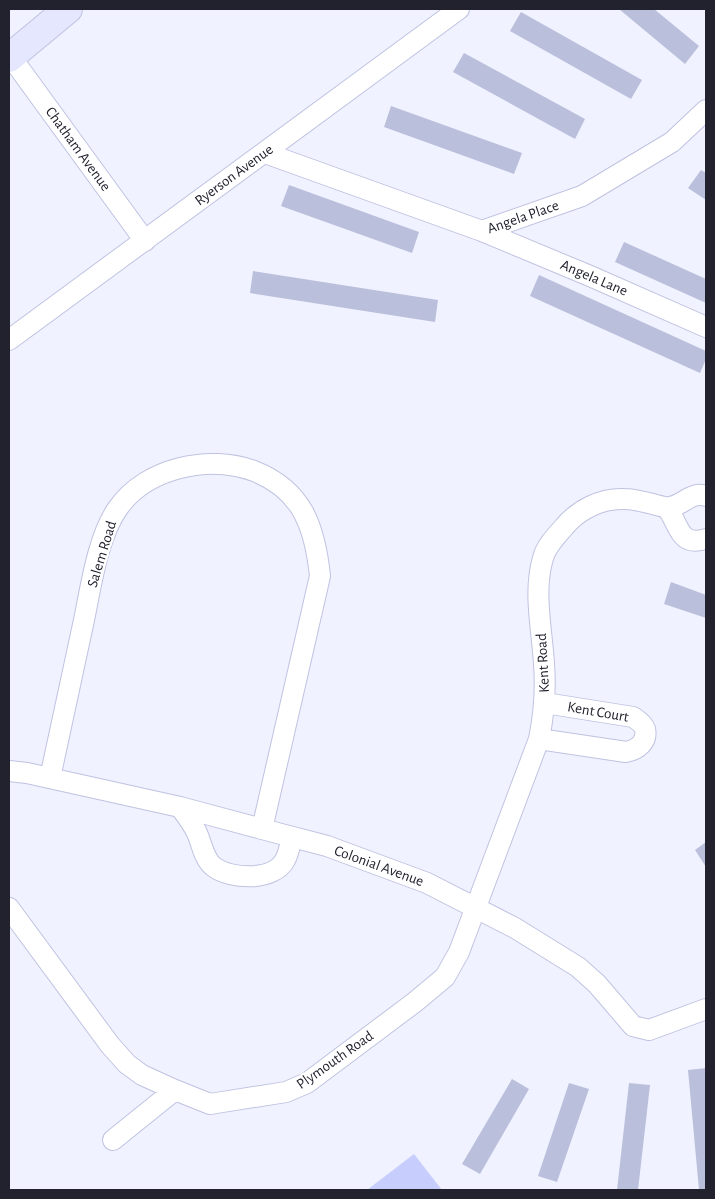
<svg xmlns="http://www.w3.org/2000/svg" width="715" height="1199" viewBox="0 0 715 1199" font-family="'Alegreya Sans',sans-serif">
<rect width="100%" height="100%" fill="#f0f2ff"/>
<!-- green -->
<path fill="#c7cefd" d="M414,1154L442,1190H367Z"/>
<!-- building -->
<path fill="#babfdc" d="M619,9H654L699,46L685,64Z
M521,12L642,80L631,99L510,31Z
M464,53L585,119L575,139L453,72Z
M391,106L522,153L514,174L384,127Z
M701,170L706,173V200L688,188Z
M289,185L419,232L412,253L281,206Z
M624,242L706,279V303L615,262Z
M253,271L438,300L435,322L250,293Z
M539,275L706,351V359L700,373L530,296Z
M671,582L706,595V618L664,604Z
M706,842V867L695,850Z
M706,1068V1190H699L688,1070Z
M512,1079L529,1089L480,1174L462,1164Z
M569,1083L589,1089L557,1182L538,1176Z
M629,1083L650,1085L638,1190H617Z"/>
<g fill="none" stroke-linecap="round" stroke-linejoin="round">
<defs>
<path id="minor" d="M11,57L145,241
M265,153L482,231L590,276L706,327
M482,231L582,196L672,142L706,110
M9,340L459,9
M667,508C680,525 678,547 706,539
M539,739L626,752C637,750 648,742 645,729C643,723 637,720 633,717L545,703
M9,771L27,773L180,807L262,829L327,846L427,883L515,928L578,967L597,984L633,1026L649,1030L706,1009
M50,778C61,725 73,673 84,620C91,586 98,536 118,508C146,468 209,454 254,471C303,490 315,528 320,576L262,829
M180,807C186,815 193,824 197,833C202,844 204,860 214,867C232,880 274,881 285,860C289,853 290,844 292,837
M9,908L110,1045L127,1064L142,1075L175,1090L210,1104L286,1092L307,1083L415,1002L445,977L459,952L539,739C544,714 546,690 544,664C542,629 533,592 543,558C546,546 556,536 564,527C578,510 601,498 624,499C638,499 651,504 664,507C680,510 690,490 706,496
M113,1140L175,1090"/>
<path id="secondary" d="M9,58L68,9"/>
</defs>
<!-- minor casing -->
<use href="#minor" stroke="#bfc3e1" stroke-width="22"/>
<!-- secondary casing -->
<use href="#secondary" stroke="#bfc3e1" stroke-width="30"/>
<!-- minor -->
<use href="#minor" stroke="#fff" stroke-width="20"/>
<!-- secondary -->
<use href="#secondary" stroke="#e4e7fd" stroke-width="28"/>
</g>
<g text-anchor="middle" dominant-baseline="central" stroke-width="4.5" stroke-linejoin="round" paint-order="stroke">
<!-- street labels -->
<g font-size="15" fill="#21222d" stroke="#fff">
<text transform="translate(78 149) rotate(54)">Chatham Avenue</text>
<text transform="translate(234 175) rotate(-36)">Ryerson Avenue</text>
<text transform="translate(523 217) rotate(-19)">Angela Place</text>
<text transform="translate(594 278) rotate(23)">Angela Lane</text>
<text transform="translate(102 554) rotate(-73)">Salem Road</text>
<text transform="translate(543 663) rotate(-93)">Kent Road</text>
<text transform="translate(598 712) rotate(10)">Kent Court</text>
<text transform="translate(379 866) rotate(20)">Colonial Avenue</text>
<text transform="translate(335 1060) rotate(-35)">Plymouth Road</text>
</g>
</g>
<!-- border -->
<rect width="715" height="1199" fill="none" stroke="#21222d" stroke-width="20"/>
</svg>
